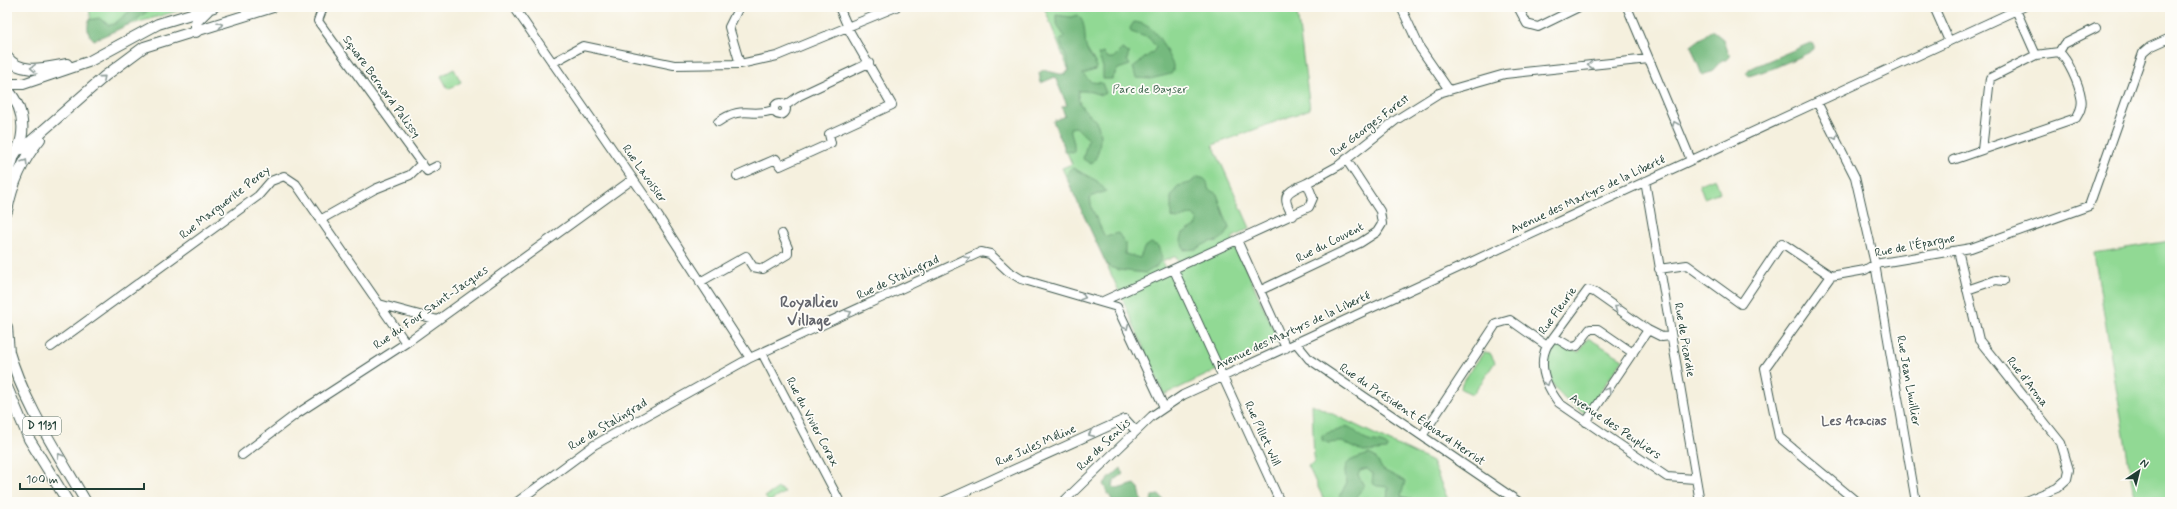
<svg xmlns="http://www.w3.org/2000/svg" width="2177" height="509" viewBox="0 0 2177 509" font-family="Mynerve,sans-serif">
<rect width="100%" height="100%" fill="#fdfcf7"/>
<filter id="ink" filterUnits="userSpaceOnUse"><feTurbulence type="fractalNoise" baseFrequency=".025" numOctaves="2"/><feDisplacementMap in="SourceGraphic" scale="8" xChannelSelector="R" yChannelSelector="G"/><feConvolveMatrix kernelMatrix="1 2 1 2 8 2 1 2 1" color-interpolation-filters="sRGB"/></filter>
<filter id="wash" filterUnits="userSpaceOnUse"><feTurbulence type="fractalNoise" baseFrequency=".012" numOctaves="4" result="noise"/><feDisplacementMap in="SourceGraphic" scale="16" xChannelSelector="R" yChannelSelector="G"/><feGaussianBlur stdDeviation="0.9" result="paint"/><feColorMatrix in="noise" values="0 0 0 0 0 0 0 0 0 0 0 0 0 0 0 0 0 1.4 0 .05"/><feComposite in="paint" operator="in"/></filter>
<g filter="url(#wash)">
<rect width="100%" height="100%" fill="#f5f0de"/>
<!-- green -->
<path fill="#91d994" stroke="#588b64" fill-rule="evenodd" d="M89,7H192L93,35Z
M1044,7H1308L1297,12L1310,109L1213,145L1250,228L1232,238L1279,341L1164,395L1118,289L1062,168L1072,164L1053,121L1065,116L1062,107L1067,105L1055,77L1069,71ZM1176,256L1179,262L1165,268L1162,262Z
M454,69L461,82L448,89L441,76Z
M7,111C13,125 12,136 7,150Z
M1715,178L1720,192L1704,198L1699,184Z
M2170,241V502H2135L2094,253Z
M1588,338L1623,359L1585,413C1558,395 1535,376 1555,342L1566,350L1579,352Z
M1484,352L1490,353L1495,362L1475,392L1472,394L1461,389L1462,383Z
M1312,404L1432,462L1449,502H1325L1308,466L1314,463Z
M778,488L785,492L769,502L765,497Z"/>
<!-- forest -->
<path fill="#74b97e" stroke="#4a7b59" d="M147,7H152C136,23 115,31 94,40C87,34 87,28 89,20L99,18L109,25L114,24L132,9L144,11Z
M1056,15L1071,17L1077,15C1087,21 1084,38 1086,47C1088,54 1095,59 1096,67L1095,70L1083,74L1091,82L1102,83L1106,93L1101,95L1088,91H1079C1074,108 1093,113 1098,125C1102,136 1100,157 1091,164L1083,159L1088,139L1076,127L1070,128L1074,144V152L1064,151V146L1053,121L1065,116L1062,107L1067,105L1055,77L1041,83L1039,73L1043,70L1064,75L1069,71C1069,60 1063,52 1060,41L1064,36L1056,22Z
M1134,22C1157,24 1164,47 1173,65V71L1171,74L1150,79L1136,78L1133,67L1154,51L1156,47L1149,38L1131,32L1130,28Z
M1712,30L1724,40L1730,57L1727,60H1722L1711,72L1702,75L1691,46Z
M1810,43L1814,44V49L1808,53L1774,68L1749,76L1746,73L1749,69Z
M1122,49L1129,53L1127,60L1130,65L1118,69L1112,79H1103V67L1098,55L1103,53L1108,58H1113Z
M1073,168L1097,181L1106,191L1090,197L1092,209L1104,235L1106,237L1118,233L1125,243V254L1140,258L1144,248L1151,243L1158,246L1162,258L1156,267L1146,273L1118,270L1110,267L1106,263L1066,177L1069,170Z
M1197,177C1205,178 1208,180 1208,189L1217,194L1229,228L1226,235L1218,241L1209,242L1196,249L1184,250L1181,240L1183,233L1196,226L1198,221L1193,214L1177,219L1171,217V197L1178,186L1190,183Z
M1346,426C1355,429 1357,434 1364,439C1372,444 1381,440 1388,447L1387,450L1364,452L1342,442L1328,443L1322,440V435C1331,431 1338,432 1346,426Z
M1369,454L1375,457L1383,470L1405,481L1401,496L1411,499L1409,502H1387L1388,487L1377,486L1372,483L1373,474L1367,469L1360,471L1358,475L1364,486L1352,502H1337L1347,482C1340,460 1352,460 1369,454Z
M1121,468L1123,474L1114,481L1113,487L1117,489L1135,484L1139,488L1142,502H1113L1103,484Z
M1159,495L1165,502H1151L1152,496Z"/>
</g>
<g filter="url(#ink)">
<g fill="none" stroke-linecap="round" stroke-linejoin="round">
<defs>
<path id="minor" d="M321,7L322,10L318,21L427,171L437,166
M514,7L651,205L750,358
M739,7L729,27L740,64
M1401,7L1420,48L1449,90
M1518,7L1527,24L1538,27L1579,7
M1627,7L1649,59
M1934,7L1949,41
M2016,10L2036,55L1990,78L1982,150L2076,118C2080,112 2083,104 2081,97C2079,84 2068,60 2059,52L2036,55
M2059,52L2064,44L2096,28
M552,63L583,46L674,65L740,64L777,56L896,7
M1817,102L1855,177L1875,264L1916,502
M774 109a6 6 0 1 1 12 0a6 6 0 1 1-12 0Z
M785,106L799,96L869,63
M718,122C743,104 750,118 774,110
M1953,160L1982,150
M737,176L776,159L780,166L831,143L829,134L892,105L850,32L839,7
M1645,181L1700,502
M1293,216C1280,195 1286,192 1307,183
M320,220L375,189L410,175L422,163
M1958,250L1979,340L2061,443L2069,470L2067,479L2057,488L2023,502
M1659,269L1687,265L1741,304L1782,243L1831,276
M1174,270L1280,502
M700,282L746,256L753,267L763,269L788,254V248L782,234
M1261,290L1360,243L1377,232L1382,224L1380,211L1346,159
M1967,290L1996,280L2003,281
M1101,302L1237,240
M379,304L438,320
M1671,336L1662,337L1648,330L1594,292L1588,290L1547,346C1537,366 1547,387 1559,403L1667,477L1695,479
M1554,337L1571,347L1577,346L1590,329H1598L1633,353
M1296,343L1309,359L1519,502
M51,347L258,196L271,181L284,176L296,184L406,343
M1286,348L1237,240L1309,207L1313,198L1307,183L1338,166L1396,120L1439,93L1505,74L1649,59L1691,160
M762,353L840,502
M1586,422L1648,330
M1422,436L1496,324L1510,320L1547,346
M242,455L295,415L406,343L633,179
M517,502L594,445L750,358L981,252L990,254L1008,271L1021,279L1117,307L1164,407
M942,502L1125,419L1136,431
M1063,502L1152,416L1183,395L2023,7
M1857,502L1779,437L1765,368L1831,276L1865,270L1875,264L1971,248L2089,206L2143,53L2150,47L2170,38"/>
<path id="major" d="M196,32V22L208,10
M7,57C21,76 48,67 67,64
M7,84H23L88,62L158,24L214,7
M7,89C27,111 28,143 7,164
M18,150L22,149L105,76L144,47L273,7
M7,178L13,159
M7,211C12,184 22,161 40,139
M7,327L9,353
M7,346C23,402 57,452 86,502
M7,387L29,439L68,502"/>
</defs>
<!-- minor casing -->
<use href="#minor" stroke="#3f584e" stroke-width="10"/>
<!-- major casing -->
<use href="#major" stroke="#3f584e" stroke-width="12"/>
<!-- minor -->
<use href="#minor" stroke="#fff" stroke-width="8"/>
<!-- major -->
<use href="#major" stroke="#fff" stroke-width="10"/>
</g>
<!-- one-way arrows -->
<defs><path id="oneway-chevron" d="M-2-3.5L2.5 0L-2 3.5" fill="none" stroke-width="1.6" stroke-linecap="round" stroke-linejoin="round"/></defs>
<g stroke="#8f9e9a">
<use href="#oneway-chevron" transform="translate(220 25) rotate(-17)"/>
<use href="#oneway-chevron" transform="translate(1590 65) rotate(174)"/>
<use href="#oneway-chevron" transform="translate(33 68) rotate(-176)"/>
<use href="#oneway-chevron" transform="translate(103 78) rotate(-40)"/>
<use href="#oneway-chevron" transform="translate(1675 124) rotate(-112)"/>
<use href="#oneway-chevron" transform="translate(1835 137) rotate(64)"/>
<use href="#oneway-chevron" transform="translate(25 162) rotate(-58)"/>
<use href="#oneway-chevron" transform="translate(967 259) rotate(-25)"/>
<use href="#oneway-chevron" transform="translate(1083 297) rotate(17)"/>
<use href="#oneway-chevron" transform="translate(1617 308) rotate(-145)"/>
<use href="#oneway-chevron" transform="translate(849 313) rotate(-25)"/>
<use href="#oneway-chevron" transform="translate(1126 327) rotate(65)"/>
<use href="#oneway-chevron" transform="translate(1547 383) rotate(69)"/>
<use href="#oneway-chevron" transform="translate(1608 390) rotate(-56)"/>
<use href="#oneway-chevron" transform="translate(1091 434) rotate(156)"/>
<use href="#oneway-chevron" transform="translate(60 456) rotate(-120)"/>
</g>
</g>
<g text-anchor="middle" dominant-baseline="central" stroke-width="3.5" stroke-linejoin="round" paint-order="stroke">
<!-- shield labels -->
<rect fill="#fdfcf7" stroke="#62766e" stroke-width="1" x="23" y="417" width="38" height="18" rx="3"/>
<g font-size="11" font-weight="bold" fill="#1f3d34">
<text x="42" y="426">D 1131</text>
</g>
<!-- street labels -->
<g font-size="12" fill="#1f3d34" stroke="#fdfcf7">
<text transform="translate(381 87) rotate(54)">Square Bernard Palissy</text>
<text transform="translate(1370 126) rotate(-37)">Rue Georges Forest</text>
<text transform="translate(644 174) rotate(55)">Rue Lavoisier</text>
<text transform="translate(1588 195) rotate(-25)">Avenue des Martyrs de la Liberté</text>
<text transform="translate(225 203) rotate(-38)">Rue Marguerite Perey</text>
<text transform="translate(1330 243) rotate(-27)">Rue du Couvent</text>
<text transform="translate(1915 246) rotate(-11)">Rue de l'Épargne</text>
<text transform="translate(898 278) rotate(-25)">Rue de Stalingrad</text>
<text transform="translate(431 308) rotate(-35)">Rue du Four Saint-Jacques</text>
<text transform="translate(1558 311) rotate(-54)">Rue Fleurie</text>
<text transform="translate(1293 331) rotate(-25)">Avenue des Martyrs de la Liberté</text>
<text transform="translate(1684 340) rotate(80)">Rue de Picardie</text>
<text transform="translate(1908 381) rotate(80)">Rue Jean Lhuillier</text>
<text transform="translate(2027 382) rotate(52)">Rue d'Arona</text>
<text transform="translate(1412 415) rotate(34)">Rue du Président Édouard Herriot</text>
<text transform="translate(812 422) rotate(62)">Rue du Vivier Corax</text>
<text transform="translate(608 425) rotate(-31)">Rue de Stalingrad</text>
<text transform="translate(1615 427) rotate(34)">Avenue des Peupliers</text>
<text transform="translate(1262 434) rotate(65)">Rue Pillet Will</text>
<text transform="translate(1104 445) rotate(-44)">Rue de Senlis</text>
<text transform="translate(1036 446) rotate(-24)">Rue Jules Méline</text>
</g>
<!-- park labels -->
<g font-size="12" fill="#3c644c" stroke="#fdfcf7">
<text x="1150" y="90">Parc de Bayser</text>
</g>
<!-- neighbourhood labels -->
<g font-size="13" font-weight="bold" fill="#63656c" stroke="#fdfcf7">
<text x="1854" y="421">Les Acacias</text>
</g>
<!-- district labels -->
<g font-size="16" font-weight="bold" fill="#63656c" stroke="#fdfcf7">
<text x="809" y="302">Royallieu<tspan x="809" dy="18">Village</tspan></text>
</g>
</g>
<!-- margin -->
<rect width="2177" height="509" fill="none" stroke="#fdfcf7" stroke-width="24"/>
<!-- north arrow -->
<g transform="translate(2139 471) rotate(35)" stroke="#fdfcf7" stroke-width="3" paint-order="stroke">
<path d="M0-3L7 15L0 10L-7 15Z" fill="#1f3d34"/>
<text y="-6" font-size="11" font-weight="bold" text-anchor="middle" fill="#1f3d34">N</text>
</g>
<!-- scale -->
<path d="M20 483v6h124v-6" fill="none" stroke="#1f3d34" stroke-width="2"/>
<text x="26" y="483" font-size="12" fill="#1f3d34" stroke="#fdfcf7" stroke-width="3" paint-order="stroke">100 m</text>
</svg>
